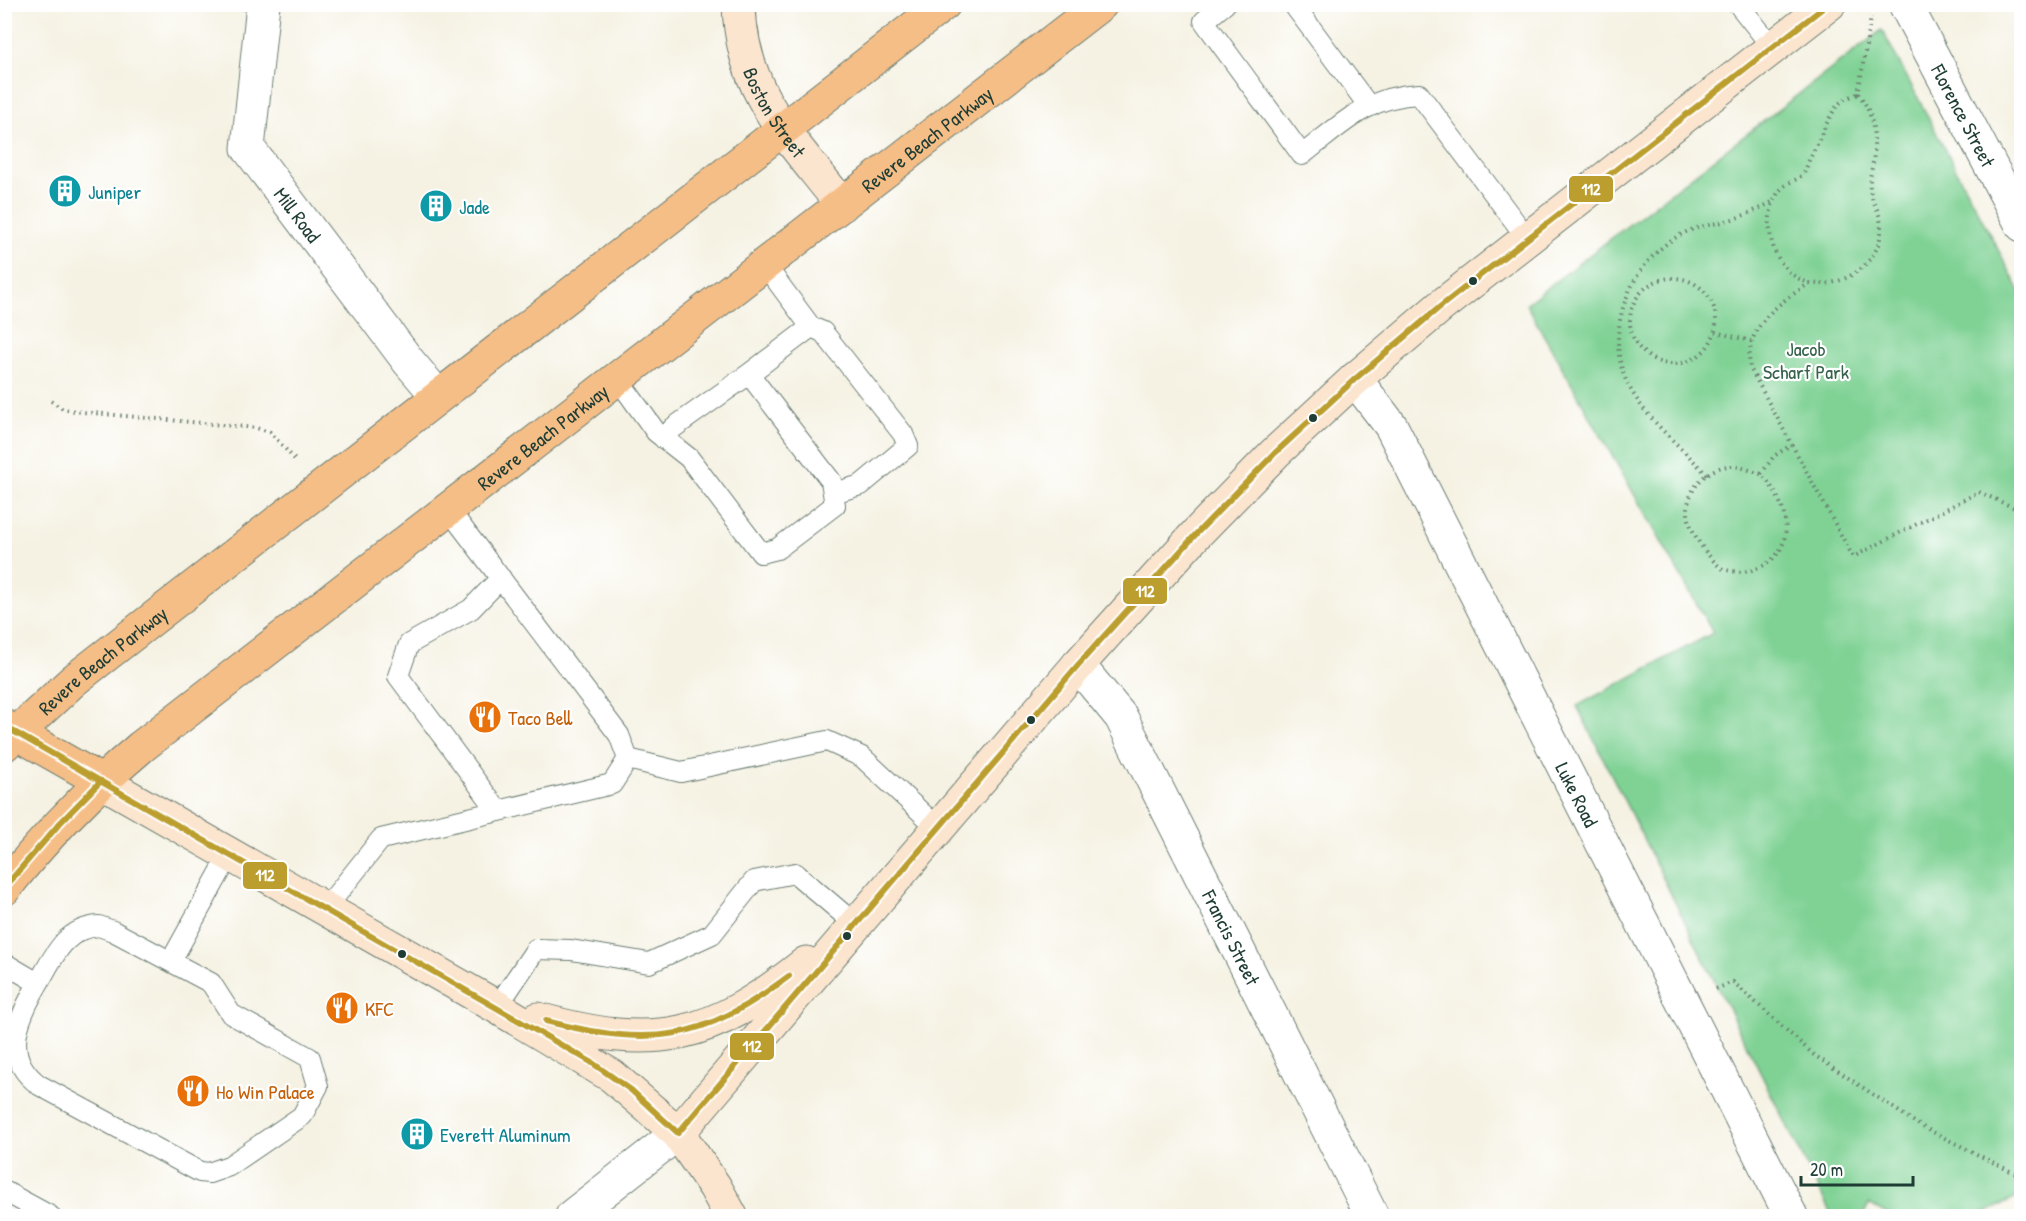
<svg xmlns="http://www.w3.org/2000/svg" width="2026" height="1221" viewBox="0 0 2026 1221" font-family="'Patrick Hand',sans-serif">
<rect width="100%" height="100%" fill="#fff"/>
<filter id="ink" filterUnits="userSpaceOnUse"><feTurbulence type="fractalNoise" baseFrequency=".0167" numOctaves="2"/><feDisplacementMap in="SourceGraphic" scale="12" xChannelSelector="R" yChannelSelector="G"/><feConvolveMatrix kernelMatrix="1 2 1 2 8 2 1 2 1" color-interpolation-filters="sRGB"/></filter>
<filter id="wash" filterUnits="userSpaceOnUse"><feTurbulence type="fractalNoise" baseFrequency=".008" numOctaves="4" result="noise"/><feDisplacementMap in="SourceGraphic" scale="24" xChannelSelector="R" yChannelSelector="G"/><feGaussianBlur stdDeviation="1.35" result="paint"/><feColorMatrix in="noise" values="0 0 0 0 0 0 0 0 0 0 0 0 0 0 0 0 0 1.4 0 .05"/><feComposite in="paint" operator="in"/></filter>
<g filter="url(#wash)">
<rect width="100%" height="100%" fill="#f5f2e3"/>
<!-- green -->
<path fill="#7fd294" stroke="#4f8864" stroke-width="1.5" d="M1882,30L2021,293L2022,1195L1979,1216H1890L1869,1204L1863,1216H1832L1577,706L1713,633L1526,304Z"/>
</g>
<g filter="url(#ink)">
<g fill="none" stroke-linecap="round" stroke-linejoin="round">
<defs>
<path id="lane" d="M1225,4L1204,21L1302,155C1341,125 1367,96 1419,94L1527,238
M1293,4L1368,105
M1738,4L1773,48
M811,327L823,332L903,434L908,446L861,485L833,493
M618,379L656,432L689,458L761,553L777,549L835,505L831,481L749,374L811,327L765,265
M664,439L673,428L749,374
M628,759L681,772L827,741L862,757L938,828
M498,811L398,676L409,644L471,609L501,578
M325,909L381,839L612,784L628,759L619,735L449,510
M99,926L113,931L211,983L231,1014L310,1058L318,1086L302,1116L229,1166L209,1173L200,1172L39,1085C0,1056 18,1018 39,982C54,956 65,928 99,926Z
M171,961L230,854
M4,963L38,983
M497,1007L536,949L571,950L649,963L712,934L754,881L795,873L855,924
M4,1191L50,1216"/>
<g id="street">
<path id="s1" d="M263,4L248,148L409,362L437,395"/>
<path id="s2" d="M1905,4L2022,225"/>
<path id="s3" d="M1355,379L1391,426L1791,1216"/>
<path id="s4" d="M1078,665L1121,717L1372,1216"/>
<path d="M572,1216L678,1133"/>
</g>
<g id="secondary">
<path id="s5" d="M739,4C741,94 791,138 842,205"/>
<path d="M101,781L497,1007L612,1076L678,1133L715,1187L731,1216"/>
<path d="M538,1019C656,1052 711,1039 806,963"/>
<path d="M678,1133L1078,665L1197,533L1275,453L1355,379L1441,306L1829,4"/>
</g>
<path id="primary" d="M4,726L101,781"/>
<g id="highway">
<path id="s6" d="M4,745L74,680L944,4"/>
<path id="s7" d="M4,889C45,837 90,790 141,747L1101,4"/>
</g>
</defs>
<!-- lane casing -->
<use href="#lane" stroke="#6a7c71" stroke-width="22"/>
<!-- street casing -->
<use href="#street" stroke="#6a7c71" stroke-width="35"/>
<!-- secondary casing -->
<use href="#secondary" stroke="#6a7c71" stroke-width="35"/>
<!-- primary casing -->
<use href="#primary" stroke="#6a7c71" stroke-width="35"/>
<!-- highway casing -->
<use href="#highway" stroke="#6a7c71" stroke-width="35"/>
<!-- path -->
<path stroke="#6a7c71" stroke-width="4" stroke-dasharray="1.5 4.5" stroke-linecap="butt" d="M1858,94C1874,111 1876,139 1873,162C1871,173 1868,183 1871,194C1873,202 1879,211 1880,220C1888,257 1846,290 1810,283C1773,274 1759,223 1778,193C1786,181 1796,182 1803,174C1806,171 1808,162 1810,158C1818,144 1830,111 1841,102C1845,98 1853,96 1858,94Z
M1858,94L1871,17
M1630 321a43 43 0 1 1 86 0a43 43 0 1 1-86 0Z
M1810,283C1779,303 1744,326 1750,368L1853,557L1979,492L2017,509L2022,527
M1715,332L1751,341
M51,401L63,409L82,412L256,428L270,432L297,462
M1761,474C1752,471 1743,467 1734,466C1709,464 1685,490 1688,514C1690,533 1707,556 1721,568C1734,573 1745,573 1758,568C1801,550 1787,500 1761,474L1774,456L1791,445
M1707,475C1682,447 1649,422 1631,390C1599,336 1630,259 1684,233C1700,225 1719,224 1736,218C1749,214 1762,207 1774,201
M4,805L6,806
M1716,989L1733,982L1814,1055L1919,1125L2022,1177"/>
<!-- lane -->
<use href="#lane" stroke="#fff" stroke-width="20"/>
<!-- street -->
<use href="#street" stroke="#fff" stroke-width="33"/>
<!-- secondary -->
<use href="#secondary" stroke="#fbe5cf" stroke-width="33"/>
<!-- primary -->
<use href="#primary" stroke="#f6be87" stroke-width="33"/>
<!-- highway -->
<use href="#highway" stroke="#f6be87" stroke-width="33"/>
<defs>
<path id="bus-1" d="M4,726L591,1062L631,1090L678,1133L1078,665L1197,533L1275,453L1355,379L1441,306L1828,4
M4,888L60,823L101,781
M546,1021C652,1048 701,1042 789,976"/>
</defs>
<!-- bus-1 casing -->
<use href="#bus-1" stroke="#fff" stroke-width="10"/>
<!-- bus-1 -->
<use href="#bus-1" stroke="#bc9e2e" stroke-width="6"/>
</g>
</g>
<!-- icons -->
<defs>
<symbol id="building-disc" viewBox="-11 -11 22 22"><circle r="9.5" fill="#0f9aa8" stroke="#fff"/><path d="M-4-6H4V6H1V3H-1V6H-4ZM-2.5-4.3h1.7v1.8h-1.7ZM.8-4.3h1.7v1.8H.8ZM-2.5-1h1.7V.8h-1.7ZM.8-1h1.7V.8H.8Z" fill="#fff"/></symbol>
<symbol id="restaurant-disc" viewBox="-11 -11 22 22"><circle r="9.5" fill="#e8710a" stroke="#fff"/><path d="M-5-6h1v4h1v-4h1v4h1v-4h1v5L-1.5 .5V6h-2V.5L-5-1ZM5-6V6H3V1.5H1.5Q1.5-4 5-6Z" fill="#fff"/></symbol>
</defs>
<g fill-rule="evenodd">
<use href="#building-disc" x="46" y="172" width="38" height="38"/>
<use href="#building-disc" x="417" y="187" width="38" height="38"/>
<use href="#restaurant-disc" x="466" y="698" width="38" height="38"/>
<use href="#restaurant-disc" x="323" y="989" width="38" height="38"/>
<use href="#restaurant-disc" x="174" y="1072" width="38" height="38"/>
<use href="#building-disc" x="398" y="1115" width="38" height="38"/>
</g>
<!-- markers -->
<g fill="#1f3d34" stroke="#fff" stroke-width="2">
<circle cx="1473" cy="281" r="5"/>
<circle cx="1313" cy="418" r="5"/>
<circle cx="1031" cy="720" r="5"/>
<circle cx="847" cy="936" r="5"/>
<circle cx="402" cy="954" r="5"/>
</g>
<g text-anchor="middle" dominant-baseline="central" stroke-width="4.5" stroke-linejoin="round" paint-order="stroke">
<!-- street labels -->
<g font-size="20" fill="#1f3d34" stroke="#fff">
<text stroke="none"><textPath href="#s5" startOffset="116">Boston Street</textPath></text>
<text stroke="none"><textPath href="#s2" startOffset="126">Florence Street</textPath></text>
<text stroke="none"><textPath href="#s7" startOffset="1191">Revere Beach Parkway</textPath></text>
<text stroke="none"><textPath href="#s1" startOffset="228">Mill Road</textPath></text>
<text stroke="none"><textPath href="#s7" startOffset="705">Revere Beach Parkway</textPath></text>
<text stroke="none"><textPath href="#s6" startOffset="130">Revere Beach Parkway</textPath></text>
<text stroke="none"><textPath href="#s3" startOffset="472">Luke Road</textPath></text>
<text stroke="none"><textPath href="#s4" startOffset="314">Francis Street</textPath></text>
</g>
<!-- culture labels -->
<g font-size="20" fill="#0d838f" stroke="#fff" text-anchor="start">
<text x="88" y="191">Juniper</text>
<text x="459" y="206">Jade</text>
<text x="440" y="1134">Everett Aluminum</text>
</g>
<!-- park labels -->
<g font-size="20" fill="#37624c" stroke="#fff">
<text x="1806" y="348">Jacob<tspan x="1806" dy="23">Scharf Park</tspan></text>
</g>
<!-- food labels -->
<g font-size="20" fill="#c56008" stroke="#fff" text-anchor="start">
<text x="508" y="717">Taco Bell</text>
<text x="365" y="1008">KFC</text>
<text x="216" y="1091">Ho Win Palace</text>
</g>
</g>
<g stroke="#fff" stroke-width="2">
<rect x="1568" y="175" width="46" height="28" rx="6" fill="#bc9e2e"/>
<rect x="1122" y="577" width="46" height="28" rx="6" fill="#bc9e2e"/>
<rect x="242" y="861" width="46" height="29" rx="6" fill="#bc9e2e"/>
<rect x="729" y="1032" width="46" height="29" rx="6" fill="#bc9e2e"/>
</g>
<g font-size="16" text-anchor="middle" font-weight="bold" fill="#fff">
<text x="1591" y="195">112</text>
<text x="1145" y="597">112</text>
<text x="265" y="881">112</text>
<text x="752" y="1052">112</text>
</g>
<!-- margin -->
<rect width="2026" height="1221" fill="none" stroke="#fff" stroke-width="24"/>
<!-- scale -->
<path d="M1801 1176v9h112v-9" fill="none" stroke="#1f3d34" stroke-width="3"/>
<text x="1810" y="1176" font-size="18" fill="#1f3d34" stroke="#ffffff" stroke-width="4.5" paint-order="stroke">20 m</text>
</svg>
